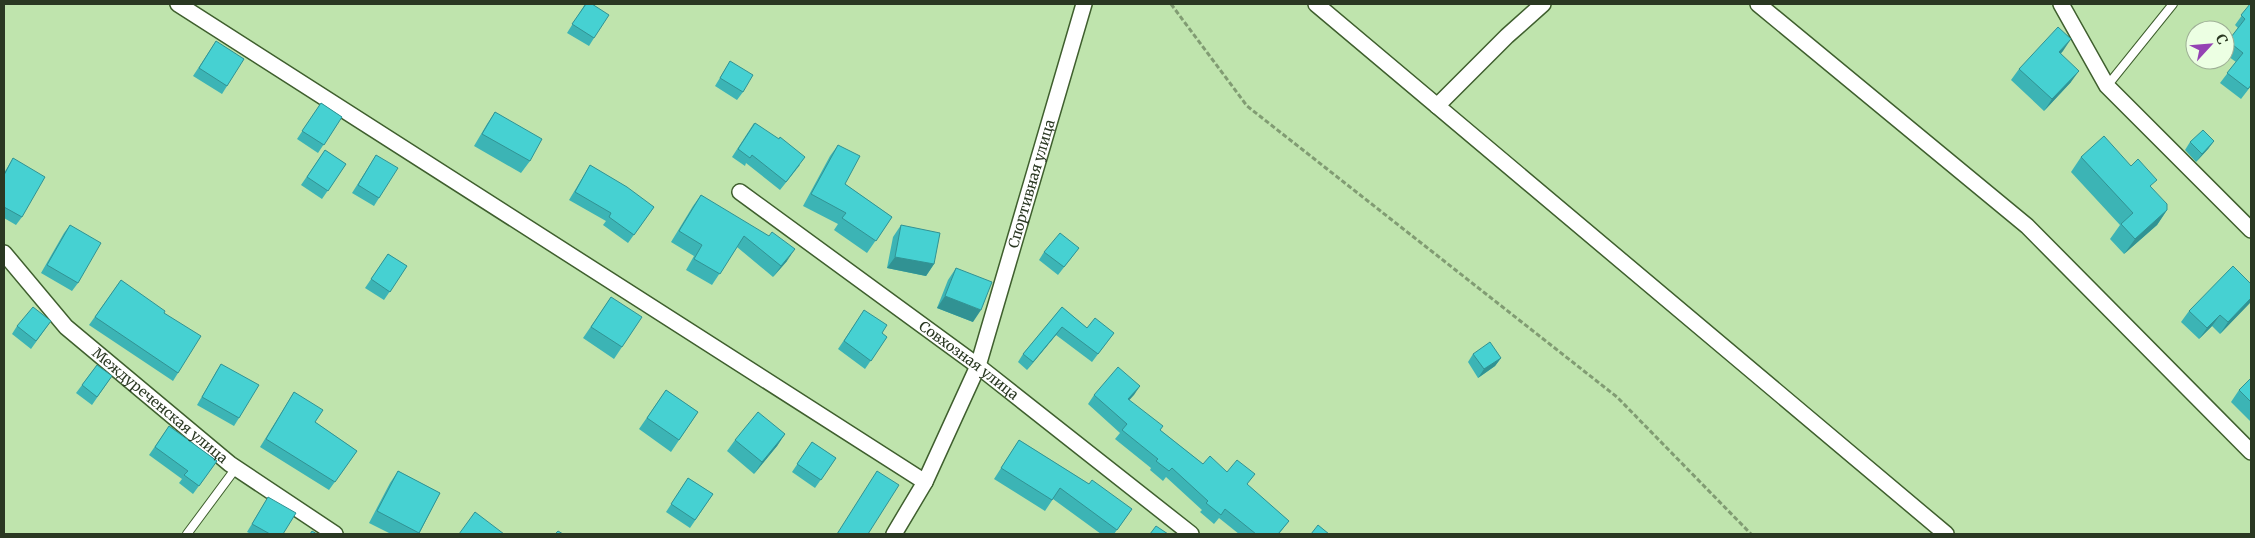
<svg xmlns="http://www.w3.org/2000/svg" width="2255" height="538" viewBox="0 0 2255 538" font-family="Merriweather,serif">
<rect width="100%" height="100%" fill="#bfe4ad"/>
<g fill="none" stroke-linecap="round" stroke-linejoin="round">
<defs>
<path id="lane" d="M2107,86L2173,4
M187,534L236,468"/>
<g id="street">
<path d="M178,4L925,482"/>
<path d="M1316,4L1946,534"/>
<path d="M1758,4L2027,226L2251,452"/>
<path d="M2061,4L2107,86L2251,230"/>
<path d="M1437,106L1507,36L1543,4"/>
<path id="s1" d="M740,192L978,366L1191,534"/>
<path id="s2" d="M4,253L66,327L230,464L335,534"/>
<path id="s3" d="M894,534L925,482L978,366L1084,4"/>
</g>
</defs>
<!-- lane casing -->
<use href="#lane" stroke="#3f5f2e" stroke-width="10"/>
<!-- street casing -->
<use href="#street" stroke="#3f5f2e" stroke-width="18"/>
<!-- path -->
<path stroke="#819c73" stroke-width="3" stroke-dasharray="5 2.5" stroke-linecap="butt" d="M1171,4L1247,106L1617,397L1751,534"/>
<!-- lane -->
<use href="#lane" stroke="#fff" stroke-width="8"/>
<!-- street -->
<use href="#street" stroke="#fff" stroke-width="15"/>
</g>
<!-- wall -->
<path fill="#3cb4b5" d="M585,4L594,38L589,46L567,33Z
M2250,4L2251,86L2241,99L2220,83L2236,62L2225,54V45L2238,28L2235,25Z
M216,41L227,86L222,94L193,76Z
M2063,51L2061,53L2071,82L2044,111L2011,80L2019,69Z
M730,61L743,92L737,100L715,86Z
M321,103L342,117L318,153L297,139Z
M495,112L530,161L521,173L474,146L487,124Z
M754,123L800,165L780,190L746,163L745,166L732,157Z
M2214,141L2208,149L2196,162L2185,150L2190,142Z
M838,145L845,184L892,217L867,253L834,230L838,224L803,206L830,156Z
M325,150L346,164L322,199L301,185Z
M376,155L379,198L374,206L352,193Z
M2081,157L2152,188L2167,210L2157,225L2124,254L2110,239L2120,225L2071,172Z
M13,158L22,217L16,225L4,218V173Z
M590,165L654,207L628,243L603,225L606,221L569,200Z
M701,195L787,261L773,277L737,247L712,285L686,270L694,256L671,242L693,206Z
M70,225L78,283L72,291L41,273L64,233Z
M901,225L934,264L926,276L887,268L893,237Z
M1079,248L1058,275L1039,260L1044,252Z
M388,254L407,266L384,300L365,288Z
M956,268L973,322L937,308L948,280Z
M121,280L164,313L178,373L173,381L89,325Z
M2251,284V301L2220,334L2212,326L2199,339L2181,322L2189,311Z
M611,297L622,347L614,359L583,338Z
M1062,307L1087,328L1114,333L1092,362L1056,335L1027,370L1018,362L1023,354Z
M859,318L887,337L865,369L838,349Z
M51,321L31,349L12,334L17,326Z
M1473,354L1501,358L1495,366L1478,378L1468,362Z
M221,364L239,418L234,426L197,405L216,372Z
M97,365L112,376L92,405L76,393Z
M2251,378V422L2231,402L2239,390Z
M1140,386L1129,400L1160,430L1203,464L1227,472L1247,485L1289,521L1279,534H1239L1219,518L1214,524L1200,512L1202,510L1166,477L1163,481L1150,470L1151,468L1115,439L1120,433L1088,404L1094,395Z
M666,390L698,412L671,452L639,429Z
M294,392L315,422L357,451L329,490L260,447Z
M169,426L217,461L193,494L179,483L182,479L149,455Z
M785,434L777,446L754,474L727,451L735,440Z
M1019,440L1089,484L1132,509L1114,534H1101L1053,499L1045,511L994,479Z
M812,442L836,458L815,488L792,472Z
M398,471L440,493L419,534H391L369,523L390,483Z
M688,478L713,494L690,528L666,512Z
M268,497L283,534H251L247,532Z"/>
<!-- shaded-wall -->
<path fill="#319293" d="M2071,39L2063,51L2051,64L2059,52Z
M2079,71L2071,82L2044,111L2052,99Z
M2214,141L2208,149L2196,162L2202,154Z
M2167,210L2157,225L2124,254L2135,239Z
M795,249L787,261L773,277L781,266Z
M895,257L934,264L926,276L887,268Z
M945,296L981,310L973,322L937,308Z
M2251,298V301L2250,303L2220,334L2228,322Z
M2220,315L2212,326L2199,339L2207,328Z
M1062,327L1056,335L1027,370L1033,362Z
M1501,358L1495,366L1478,378L1484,369Z
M1140,386L1134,395L1122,408L1128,399Z
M785,434L777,446L754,474L762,462Z"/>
<!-- building -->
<path fill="#46d1d2" stroke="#319293" d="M586,4H592L609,15L594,38L572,24Z
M2250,4H2251V85L2248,89L2227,73L2243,53L2228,41L2245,19L2241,15Z
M2058,27L2071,39L2059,52L2079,71L2052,99L2019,69Z
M216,41L244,59L227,86L199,68Z
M730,61L753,75L743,92L720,78Z
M321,103L342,117L324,145L302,131Z
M495,112L542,139L530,161L482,134Z
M755,123L779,139L780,137L805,157L786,182L752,155L750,158L738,149Z
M2203,130L2214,141L2202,154L2190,142Z
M2104,136L2131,166L2138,159L2157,180L2150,186L2167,204V210L2135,239L2121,224L2133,213L2081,157Z
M838,145L860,156L845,184L892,217L876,241L842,218L846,213L811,194Z
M325,150L346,164L328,191L307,177Z
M376,155L398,168L379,198L358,185Z
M13,158L45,177L22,217L4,207V175Z
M590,165L627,187L654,207L634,235L609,217L611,213L575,192Z
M701,195L769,236L772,232L795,249L781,266L744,236L720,274L694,259L702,245L679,231Z
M70,225L101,243L78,283L47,265Z
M901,225L940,233L934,264L895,257Z
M1060,233L1079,248L1064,267L1044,252Z
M388,254L407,266L390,292L371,279Z
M2233,266L2251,284V298L2228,322L2220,315L2207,328L2189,311Z
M956,268L992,282L981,310L945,296Z
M121,280L165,311L164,313L201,336L178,373L95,317Z
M611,297L642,317L622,347L591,327Z
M33,307L51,321L36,341L17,326Z
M1062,307L1087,328L1095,318L1114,333L1098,354L1062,327L1033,362L1023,354Z
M864,310L887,325L882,333L887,337L871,361L844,341Z
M1490,342L1501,358L1484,369L1473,354Z
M221,364L259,385L239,418L202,397Z
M97,365L112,376L97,397L82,385Z
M1118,367L1140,386L1128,399L1163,426L1160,430L1203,464L1210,456L1227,472L1237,460L1255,474L1247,484L1289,521L1278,534H1256L1225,509L1221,515L1206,503L1208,501L1172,468L1169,471L1156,461L1158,459L1122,430L1127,424L1094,395Z
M2251,378V402L2239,390Z
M666,390L698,412L679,440L647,418Z
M294,392L323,410L315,422L357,451L335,482L266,439Z
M758,412L785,434L762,462L735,440Z
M169,426L217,461L199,486L184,475L188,471L155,447Z
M1019,440L1089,484L1092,480L1132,509L1117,530L1060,488L1052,500L1001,468Z
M812,442L836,458L821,480L797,464Z
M398,471L440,493L419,533L377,511Z
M877,471L899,485L868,534H837Z
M688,478L713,494L695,520L671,504Z
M268,497L296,513L283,534H270L252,524Z
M475,512L504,534H459Z
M1318,525L1329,534H1311Z
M1156,526L1168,534H1150Z
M312,531L317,534H310Z
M558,531L563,534H555Z"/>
<g text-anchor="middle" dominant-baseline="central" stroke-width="4.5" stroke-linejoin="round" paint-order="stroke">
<!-- street labels -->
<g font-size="14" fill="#2a3822" stroke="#ecffe3">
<text stroke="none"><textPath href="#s3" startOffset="378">Спортивная улица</textPath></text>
<text stroke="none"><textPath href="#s1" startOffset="284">Совхозная улица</textPath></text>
<text stroke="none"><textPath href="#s2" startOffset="219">Междуреченская улица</textPath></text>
</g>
</g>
<!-- border -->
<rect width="2255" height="538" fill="none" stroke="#2a3822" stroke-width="10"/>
<!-- north arrow -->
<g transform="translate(2210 45) rotate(64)"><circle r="24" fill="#ecffe3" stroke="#9eaf96"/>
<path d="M0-4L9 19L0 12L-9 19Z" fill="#9443b3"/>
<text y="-8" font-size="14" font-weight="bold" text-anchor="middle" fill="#2a3822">С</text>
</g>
</svg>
